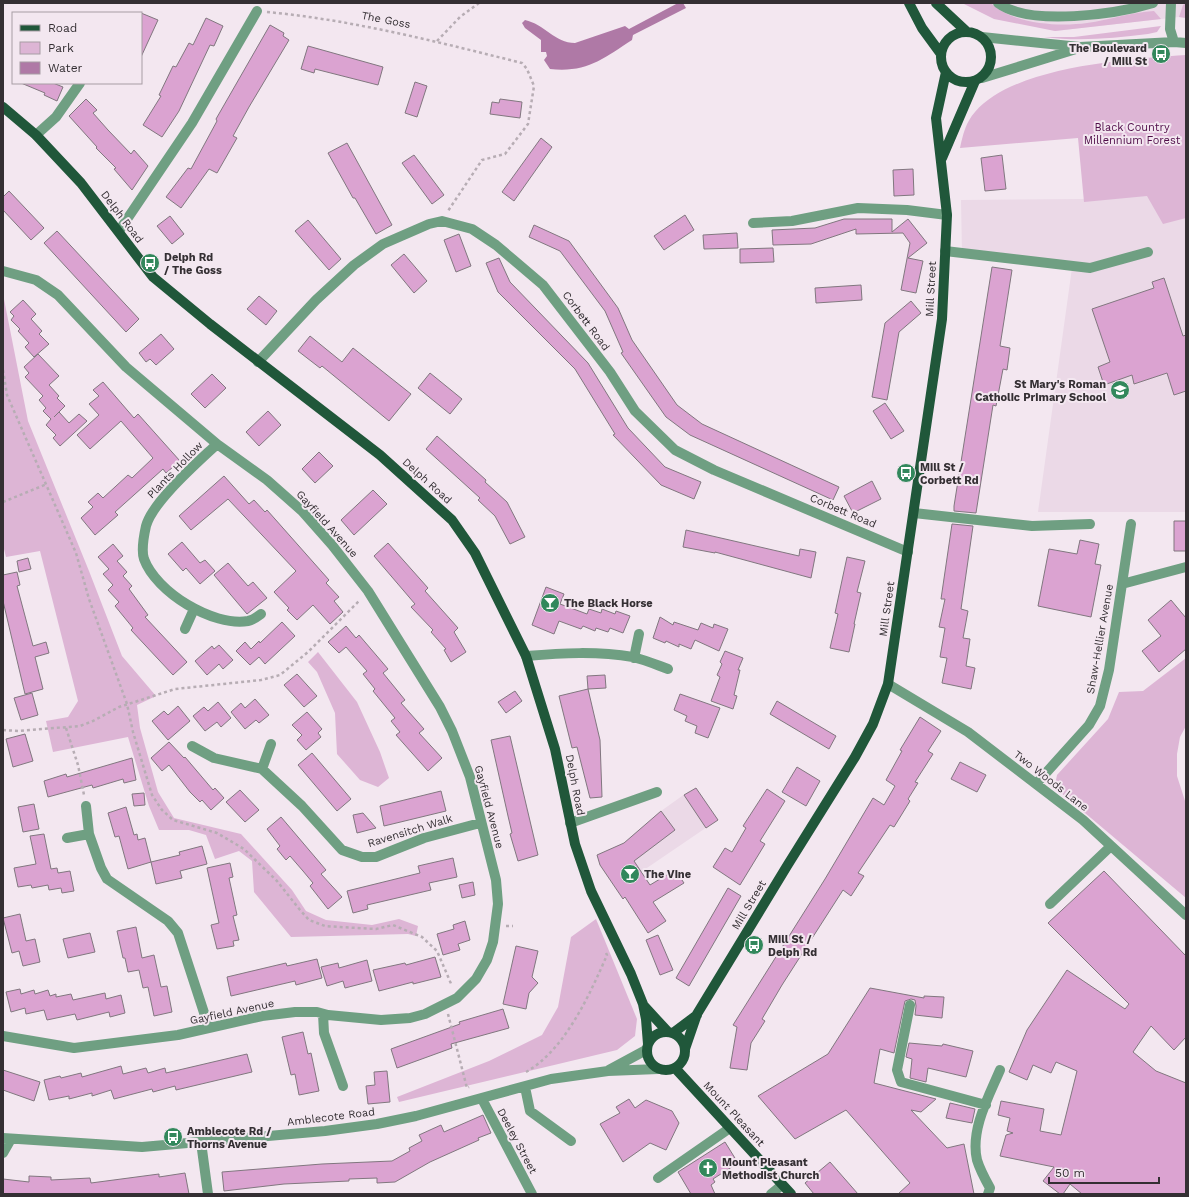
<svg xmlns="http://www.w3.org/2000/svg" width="1189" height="1197" viewBox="0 0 1189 1197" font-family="'Work Sans',sans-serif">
<rect width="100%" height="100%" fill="#f3e7f0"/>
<!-- built -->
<path fill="#ebd9e7" d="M962,3H1186V18L1179,17L1055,31Z
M1186,190V512H1038L1072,268L962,253L961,200L1082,199Z
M689,791L713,823L641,872L621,851L600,865L597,855L624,843L661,811Z"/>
<!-- green -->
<path fill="#ddb5d5" d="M962,3H991C1012,24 1058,27 1087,23C1109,20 1132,12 1154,11L1161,19L1055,31L994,19Z
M1186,3V18L1179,17L1183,5Z
M1161,26L1157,32L1148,34C1113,38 1080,42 1044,37H1074Z
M1186,55V218L1163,224L1147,196L1084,202L1078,138L960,148C963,134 966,122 975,112C1014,66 1129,59 1186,55Z
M3,294L28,421L89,571L122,656L156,696L137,705L140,728L158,792L174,818L241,834L292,890L306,911L326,920L372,925L399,919L418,926L416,936L408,934L291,937L254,892L252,861L239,851L215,859L206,835L189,830H159L149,806L128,737L53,752L46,721L68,717L78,701L40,551L6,557L3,545Z
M318,652L357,702L380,752L389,778L378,787L360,780L337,754L335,713L317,672L308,662Z
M1186,658V726L1180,737L1177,754V776L1186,804V898L1060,792L1055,785L1057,775L1108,719L1119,692L1143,691Z
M596,919L637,1019L635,1036L617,1050L399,1102L397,1097L489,1061L542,1035L558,1007L571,937Z"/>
<!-- water -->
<path fill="#af79a6" d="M678,3H683L686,8L633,35L632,40C603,59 586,73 550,69L544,60L547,56L546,52H541V40L525,28L522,23L525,20C544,24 555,43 575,43L625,26L629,29Z"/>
<!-- building -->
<path fill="#dba3d1" stroke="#81777f" d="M141,13L158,20L141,57Z
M206,18L223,26L214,46L210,45L179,111L162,137L143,125L161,96L159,95L173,66L176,67L189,43L193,45Z
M270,25L284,33L283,36L289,40L249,107L233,136L237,138L217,173L209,169L181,208L166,197L188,168L191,169L217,121L216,119Z
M308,46L383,67L378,85L315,69L314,73L301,69Z
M415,82L427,86L417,117L405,113Z
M21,83H53L63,87L57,101L44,95L45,93Z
M86,99L97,110L93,113L108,130L131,154L134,150L148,166L132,190L114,169L116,168L96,148L97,147L69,116Z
M500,99L522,102L520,118L490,114L492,102L499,103Z
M541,138L552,147L514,201L502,192Z
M347,143L392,225L376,234L355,198H353L328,153Z
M414,155L444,195L432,204L402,163Z
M1002,155L1006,189L985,191L981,158Z
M913,169L914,195L894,196L893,170Z
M9,191L44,228L31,240L3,210V197Z
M685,215L694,230L664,250L654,236Z
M170,216L184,234L172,244L157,226Z
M844,219H892V232L908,219L927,243L908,258L923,261L916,293L901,290L910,243L903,233L856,234V229L811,244L773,245L772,230L815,228Z
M308,220L341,259L329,270L295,231Z
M534,225L569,241L618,308L632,340L677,405L702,424L839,487L833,500L690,435L666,417L621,353L623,352L605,311L560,251L529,237Z
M57,231L139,319L126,332L44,243Z
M737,233L738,248L704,249L703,235Z
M459,234L471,266L456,272L444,240Z
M773,248L774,262L740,263V249Z
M404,254L427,281L414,293L391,265Z
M499,258L510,282L588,363L628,428L665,467L701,482L694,499L661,485L613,435L615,434L575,369L498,292L486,263Z
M992,267L1012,270L1000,346L1010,348L1007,370L1003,369L996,406L993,405L976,513L954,511V506Z
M1164,278L1183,336L1186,335V391L1174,395L1167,373L1134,384L1132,375L1104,385L1098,367L1110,362L1092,309L1154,288L1152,282Z
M861,285L862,300L816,303L815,288Z
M259,296L277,311L266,325L247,309Z
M23,300L36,314L31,319L42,331L39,334L49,344L34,357L25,347L29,343L18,331L20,329L11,320L14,316L10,312Z
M911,301L921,313L899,332L887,400L872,397L885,323Z
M161,334L174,349L156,365L150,359L146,362L139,353Z
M310,336L342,362L353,348L411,394L389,421L322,366L320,368L298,351Z
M38,354L59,376L49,385L59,396L57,398L65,406L54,417L59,412L69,423L79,414L87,421L60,446L53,438L56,435L46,425L51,419L43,411L46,408L39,400L43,396L25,377L29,373L24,367Z
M430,373L462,399L450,414L418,388Z
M212,374L226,388L205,408L191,394Z
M103,382L134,418L138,414L180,461L166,473L163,469L115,512L118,515L95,535L81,518L93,507L88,502L98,493L103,498L128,475L132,478L153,458L121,421L90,449L77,435L99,415L89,404L99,396L93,390Z
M885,403L904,431L891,439L873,411Z
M268,411L281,425L259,446L246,432Z
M437,436L486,480L485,482L507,502L525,537L510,544L495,516L478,500L480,498L426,449Z
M319,452L333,466L315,483L302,469Z
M224,476L249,504L254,500L265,512L267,510L329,580L326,583L339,597L334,601L343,612L330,624L313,605L297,620L287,610L289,608L274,592L296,571L228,499L191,530L179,516Z
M872,481L881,499L853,513L844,496Z
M373,490L387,504L354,535L341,520Z
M1174,521H1186V551H1174Z
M952,524L973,526L961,609L968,611L963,638L970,639L966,666L975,668L971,689L942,683L947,658L940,657L945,628L939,627L945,599H941Z
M686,530L799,556L800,549L816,552L811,578L715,552V553L683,547Z
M1080,540L1099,544L1095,564L1101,565L1091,617L1038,606L1049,549L1077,554Z
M182,542L200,563L205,560L215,571L200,584L186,568L183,571L168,554Z
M388,543L428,588L425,591L458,628L454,632L466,652L451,662L444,650L446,649L431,632L433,630L411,607L415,604L374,556Z
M113,544L123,556L117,561L127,572L123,576L132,586L129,589L148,615L145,617L187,662L173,675L131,630L133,628L115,606L119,602L108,590L113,585L103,574L109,569L98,557Z
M847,557L865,561L857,592L861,593L854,624H855L849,652L830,648L838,614L835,613Z
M28,558L31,569L19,572L17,561Z
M228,563L248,586L253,582L267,598L247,614L214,575Z
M17,572L20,585L17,586L33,646L46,642L49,653L35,657L43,689L25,694L3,601V575Z
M546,587L564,594L560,604L587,614L589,609L601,613L602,609L615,614L616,611L630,616L623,633L610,628L608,632L596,628L595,631L583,626L581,629L559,621L554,634L532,625Z
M1171,600L1186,618V649L1159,672L1142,651L1161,636L1148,620Z
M660,617L673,625L674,622L698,630L701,623L713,628L714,624L728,629L719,651L695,640L691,649L679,644V647L666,641L665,643L653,638Z
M282,622L295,636L265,664L259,657L250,665L236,651L245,642L251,649L259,641L260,643Z
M346,626L356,638L359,635L388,669L383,673L405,700L401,703L424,729L419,733L442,758L428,771L396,735L400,732L391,721L395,718L373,691L375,689L363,674L367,671L346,647L339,653L328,642Z
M219,645L233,660L223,669L219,664L207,675L195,661L212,646L214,649Z
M725,651L743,658L738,670H740L734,695L737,696L733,709L711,701L720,677L717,675L722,664L720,662Z
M297,674L317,696L304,707L284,685Z
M605,675L606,688L588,689L587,676Z
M588,689L600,740L602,797L590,798L577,747L572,748L559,696Z
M515,691L522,701L506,713L498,702Z
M32,693L38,715L21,720L14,698Z
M680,694L720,708L708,738L695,733L697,726L685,721L687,716L674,710Z
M255,699L269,715L259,723L256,720L245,729L231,712L241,703L245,708Z
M777,701L836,736L829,749L770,714Z
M218,702L231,718L221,727L217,722L205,731L193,716L204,707L208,711Z
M178,706L190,721L168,740L152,721L164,711L168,715Z
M307,712L322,729L318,733L321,737L306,750L297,740L302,735L292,725Z
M920,717L941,731L928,751L933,754L915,782L918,783L908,799L910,801L894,827L890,825L858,873L864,876L851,896L843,890L782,985L762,1019L765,1021L751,1043L747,1070L730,1068L737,1027L733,1025L825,879L873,798L884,805L895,786L886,780L902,751L900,750Z
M25,734L33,761L13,767L6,739Z
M510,736L538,855L518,861L510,834L512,833L508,816L491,740Z
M169,742L184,758L185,757L213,790L215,788L224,798L211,810L202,800L200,802L190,792L169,765L162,771L151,758Z
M312,753L351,799L337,811L298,765Z
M132,758L136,780L124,783L123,779L93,788L92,785L48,797L44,781L66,774L67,777Z
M960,762L986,775L977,792L951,779Z
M797,767L820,781L806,806L782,792Z
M696,788L718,820L706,828L684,795Z
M767,789L785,801L760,841L765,844L740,885L713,867L725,848L732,852L746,828L743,826Z
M240,790L259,810L245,822L226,802Z
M441,791L446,811L384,826L380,806Z
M144,793L145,805L134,806L132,794Z
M34,804L39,829L23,832L18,807Z
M126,807L134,835L137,834L138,840L145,838L151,862L180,855L179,852L202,846L207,864L180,871L182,878L156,884L151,862L128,869L119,836L115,837L108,813Z
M661,811L675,830L634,861L650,885L675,870L684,883L653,902L666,921L648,933L625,897L623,899L600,865L597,855L624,843Z
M363,813L376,828L357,833L353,815Z
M281,817L326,870L321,874L342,897L328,909L310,886L313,883L303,871L290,856L286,860L277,849L280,846L267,829Z
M44,834L51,869L57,868L58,873L70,871L74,891L62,893L61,888L49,890L48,885L32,888L31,885L18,887L14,868L36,864L30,836Z
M453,858L457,877L429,883L431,890L367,905L368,909L353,913L347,891L420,873L418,866Z
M230,863L233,877L229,878L237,915L233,916L239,940L233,941L234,946L217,949L211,925L219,923L207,868Z
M1104,871L1186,956V1037L1174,1050L1151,1026L1133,1052L1156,1071L1186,1083V1194H1082L1070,1184L1063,1194H1060L1043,1181L1054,1167L1000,1156L1006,1135L1013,1133L1007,1131L1010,1118L998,1115L1001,1101L1044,1109L1040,1131L1061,1135L1077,1071L1056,1062L1051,1073L1033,1065L1027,1080L1009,1072L1027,1030L1067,970L1125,1009L1129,1004L1048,923Z
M473,882L475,895L462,898L459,885Z
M728,888L741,896L689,986L676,978Z
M20,914L26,941L35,939L40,962L23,966L19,951L12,953L3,918Z
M465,921L470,940L458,944L460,950L443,955L437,934L454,929L453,925Z
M136,927L142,958L154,955L161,987L167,986L172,1012L154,1016L148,987L143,988L139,970L128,972L125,958H123L117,931Z
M90,933L95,952L68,958L63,939Z
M658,935L673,970L660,975L646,940Z
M516,946L538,951L532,977L538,983L529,993L526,1009L503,1004Z
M435,957L441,977L413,984V982L379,991L373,970L405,963L406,965Z
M317,959L322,978L296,985L295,981L231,996L227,977L286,963L287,966Z
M367,960L372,981L345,988L343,981L327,986L321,967L338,963L339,968Z
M870,988L924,998V996L944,997L942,1018L915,1015L916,1006L915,1000L911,999L905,1001L894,1053L880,1049L874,1083L936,1099L921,1112L911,1110L947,1148L964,1144L974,1194H898L910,1183L846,1110L795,1139L758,1096L828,1054Z
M20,989L21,994L34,990L35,994L48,990L50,996L56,994V997L71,994L73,1000L105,993L106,999L121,995L125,1013L110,1017L109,1012L77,1020L75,1014L47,1020L44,1010L26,1014L25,1008L11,1012L6,992Z
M503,1009L509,1028L451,1044L452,1048L397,1068L391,1049L460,1024L459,1022Z
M303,1032L308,1054L311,1053L319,1091L299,1095L295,1074L291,1075L282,1037Z
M909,1043L942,1046L943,1044L973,1051L966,1077L928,1068L926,1082L910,1078L912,1059L906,1057Z
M247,1054L252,1072L176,1090L175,1086L153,1092L152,1089L114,1099L111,1090L92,1096V1093L69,1099V1096L49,1100L44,1080L60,1076L61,1078L81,1073L82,1077L121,1066L123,1074L146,1068L148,1073L165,1068L166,1073Z
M3,1070L40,1082L34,1101L3,1090Z
M387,1071L390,1102L368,1104L366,1086L375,1085L374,1072Z
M629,1099L635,1108L646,1100L672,1111L679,1123L666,1150L650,1143L623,1162L600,1124L620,1113L616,1107Z
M950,1103L975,1109L972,1123L946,1118Z
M483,1115L491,1133L478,1138L479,1140L430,1162L395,1182L377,1183V1178L349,1179V1181L284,1184L224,1191L222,1172L322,1164L392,1161L410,1151L409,1148L422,1141L419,1135L441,1125L444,1132Z
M725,1142L738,1163L713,1179L715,1182L711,1185L715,1194H691L678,1172Z
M830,1162L858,1194H814L805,1183Z
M185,1173L189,1194H3V1179L29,1182V1176L51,1177V1180L90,1178L91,1183L159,1174V1177Z"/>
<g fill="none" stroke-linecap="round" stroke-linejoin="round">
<!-- path -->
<path stroke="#b7adb4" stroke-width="2.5" stroke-dasharray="3 3" stroke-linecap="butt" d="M267,12C353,20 438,42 522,63L527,69L534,86L528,124L505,154L482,160L448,211
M437,41L460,17L479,3
M3,370L7,395L76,553L89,599L127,704L133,732L152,795L162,810L173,820L217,833L244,849L277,881L300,910L309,920L325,926L340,927L376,929L393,925L422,937L437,951L452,986
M3,502L47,484
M66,728L78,765L84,795
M3,730L18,731L80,726L93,721L119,707L175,689L261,680L280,675L308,652L360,600
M506,926H513
M448,1014L467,1088L469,1087
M526,1072C565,1050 590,994 607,955L606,953"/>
<!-- minor -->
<path stroke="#6f9f82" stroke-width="10" d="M998,3C1030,27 1117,14 1153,3
M1171,3L1170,29L1174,42
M982,37L1080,47L1174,42L1186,43
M982,78L1076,49
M36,135L56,117L80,83
M753,223L792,221L858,208L907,210L947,215
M119,231L192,123L257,11
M945,251L1090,268L1148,252
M3,271L36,280L58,295L126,367L217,444L267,480L302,511L332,545L368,591L440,707L452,731L470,777L496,880L498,904L493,942L487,960L476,979L457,998L425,1014L410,1018L381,1020L328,1015L317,1012H295L262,1016L178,1035L74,1048L3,1036
M258,362L316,300L354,265L383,244L429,224L442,221L472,229L496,245L543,285L610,372L635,411L675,450L714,470L908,552
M217,444C197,463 153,501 146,526C144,535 141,550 144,559C156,592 213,627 248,621C253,620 257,617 261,614
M914,513L1032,526L1090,524
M1122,584L1186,567
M185,629L194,609
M526,656C562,653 597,651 633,657C645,660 657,665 668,669
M634,658L639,634
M888,684L968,732L1036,784L1083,820L1186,915
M192,746L214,758L262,769L302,806L342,850L362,857H376L424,838L480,823
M262,769L271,744
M1036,784L1089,725L1100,706L1109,670L1131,524
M86,806L89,834L101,868L107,879L168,921L178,933L209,1028
M570,823L657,792
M67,838L89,834
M1050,904L1111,846
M910,1005L897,1070L901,1082L986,1105
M323,1014L324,1033L343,1086
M609,1070L646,1050
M525,1087L530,1111L571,1141
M482,1099L532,1194
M3,1138L142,1147L325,1131L377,1124L416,1116L551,1079L608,1071L658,1069
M201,1142L208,1194
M3,1153L11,1139
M658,1178L730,1128
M771,1194L782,1185
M988,1194L990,1188C985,1179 980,1170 977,1160C970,1130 989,1096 1000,1070"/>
<!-- major -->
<path stroke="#20573a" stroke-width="10" d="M909,3L922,28L941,54
M936,3L967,32
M941 57a25 25 0 1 1 50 0a25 25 0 1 1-50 0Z
M3,107L36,135L81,183L153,277L210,324L380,455L452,520L475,553L526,656L555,749L575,844L591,891L631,974L643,1004L646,1019L648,1044
M942,158L975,81
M644,1006L668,1032
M647 1051a19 19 0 1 1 38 0a19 19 0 1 1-38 0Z
M673,1033L697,1015
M685,1049L697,1014L787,866L855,757L873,724L888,684L942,319L947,215L936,118L946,72
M675,1068L791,1194"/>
</g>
<!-- icons -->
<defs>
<symbol id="bus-disc" viewBox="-11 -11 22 22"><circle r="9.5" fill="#32885c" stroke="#f3e7f0"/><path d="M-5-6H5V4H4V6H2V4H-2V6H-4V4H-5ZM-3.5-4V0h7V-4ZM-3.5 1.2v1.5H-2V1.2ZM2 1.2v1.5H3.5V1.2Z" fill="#fff"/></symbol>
<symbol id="school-disc" viewBox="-11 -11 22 22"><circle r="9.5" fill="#32885c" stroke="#f3e7f0"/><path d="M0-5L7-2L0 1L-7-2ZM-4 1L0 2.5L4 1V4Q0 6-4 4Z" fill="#fff"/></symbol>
<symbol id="bar-disc" viewBox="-11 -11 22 22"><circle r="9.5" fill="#32885c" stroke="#f3e7f0"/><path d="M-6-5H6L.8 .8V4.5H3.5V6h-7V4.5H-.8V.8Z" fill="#fff"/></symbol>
<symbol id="church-disc" viewBox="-11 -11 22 22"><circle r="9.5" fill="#32885c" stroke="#f3e7f0"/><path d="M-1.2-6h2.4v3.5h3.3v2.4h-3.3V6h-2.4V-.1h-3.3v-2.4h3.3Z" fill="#fff"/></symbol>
</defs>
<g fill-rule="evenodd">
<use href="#bus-disc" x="1150" y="43" width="22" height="22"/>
<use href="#bus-disc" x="139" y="252" width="22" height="22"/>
<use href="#school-disc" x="1109" y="379" width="22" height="22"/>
<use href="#bus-disc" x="895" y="462" width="22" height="22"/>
<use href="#bar-disc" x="539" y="592" width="22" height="22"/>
<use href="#bar-disc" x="619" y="863" width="22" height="22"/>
<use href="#bus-disc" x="743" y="934" width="22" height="22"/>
<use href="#bus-disc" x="162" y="1126" width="22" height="22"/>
<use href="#church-disc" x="697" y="1157" width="22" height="22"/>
</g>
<g text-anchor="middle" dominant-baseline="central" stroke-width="4" stroke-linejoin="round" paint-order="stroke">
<!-- street labels -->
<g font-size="11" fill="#342f33" stroke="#f3e7f0">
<text transform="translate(386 20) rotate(11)">The Goss</text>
<text transform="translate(122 217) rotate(53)">Delph Road</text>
<text transform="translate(931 289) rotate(-87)">Mill Street</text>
<text transform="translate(586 321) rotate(53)">Corbett Road</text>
<text transform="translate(175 470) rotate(-46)">Plants Hollow</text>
<text transform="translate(427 481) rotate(42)">Delph Road</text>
<text transform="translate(843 511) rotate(23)">Corbett Road</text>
<text transform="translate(327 524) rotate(48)">Gayfield Avenue</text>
<text transform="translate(887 609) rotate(-82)">Mill Street</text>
<text transform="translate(1100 639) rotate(-80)">Shaw-Hellier Avenue</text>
<text transform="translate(1051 781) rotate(38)">Two Woods Lane</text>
<text transform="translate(575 785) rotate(79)">Delph Road</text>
<text transform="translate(489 807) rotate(75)">Gayfield Avenue</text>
<text transform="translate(410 831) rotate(-17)">Ravensitch Walk</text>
<text transform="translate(749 905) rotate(-59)">Mill Street</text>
<text transform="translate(232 1012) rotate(-12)">Gayfield Avenue</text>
<text transform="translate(734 1114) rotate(47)">Mount Pleasant</text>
<text transform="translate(331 1117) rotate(-7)">Amblecote Road</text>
<text transform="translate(517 1141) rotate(62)">Deeley Street</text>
</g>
<!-- poi labels -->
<g font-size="11" font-weight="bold" fill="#342f33" stroke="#f3e7f0" text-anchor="start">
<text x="1147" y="48" text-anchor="end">The Boulevard<tspan x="1147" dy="13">/ Mill St</tspan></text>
<text x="164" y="257">Delph Rd<tspan x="164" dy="13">/ The Goss</tspan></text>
<text x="1106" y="384" text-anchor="end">St Mary's Roman<tspan x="1106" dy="13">Catholic Primary School</tspan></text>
<text x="920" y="467">Mill St /<tspan x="920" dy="13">Corbett Rd</tspan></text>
<text x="564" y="603">The Black Horse</text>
<text x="644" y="874">The Vine</text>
<text x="768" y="939">Mill St /<tspan x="768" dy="13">Delph Rd</tspan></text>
<text x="187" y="1131">Amblecote Rd /<tspan x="187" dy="13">Thorns Avenue</tspan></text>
<text x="722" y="1162">Mount Pleasant<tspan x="722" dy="13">Methodist Church</tspan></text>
</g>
<!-- park labels -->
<g font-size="11" fill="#4f0c48" stroke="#f3e7f0">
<text x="1132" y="127">Black Country<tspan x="1132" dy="13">Millennium Forest</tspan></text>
</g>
</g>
<!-- border -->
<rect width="1189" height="1197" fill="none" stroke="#342f33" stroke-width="8"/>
<!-- legend -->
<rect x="12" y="12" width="130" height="72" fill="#f3e7f0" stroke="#a79da4"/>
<rect x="20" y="25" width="20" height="6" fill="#20573a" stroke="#a79da4"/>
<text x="48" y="32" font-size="12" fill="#342f33">Road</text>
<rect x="20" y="42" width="20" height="12" fill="#ddb5d5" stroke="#a79da4"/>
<text x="48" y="52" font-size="12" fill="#342f33">Park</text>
<rect x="20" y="62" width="20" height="12" fill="#af79a6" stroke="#a79da4"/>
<text x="48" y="72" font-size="12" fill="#342f33">Water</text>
<!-- scale -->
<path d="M1049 1177v6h110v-6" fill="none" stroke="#342f33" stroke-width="2"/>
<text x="1055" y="1177" font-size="12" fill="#342f33" stroke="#f3e7f0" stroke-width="3" paint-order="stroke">50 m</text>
</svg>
